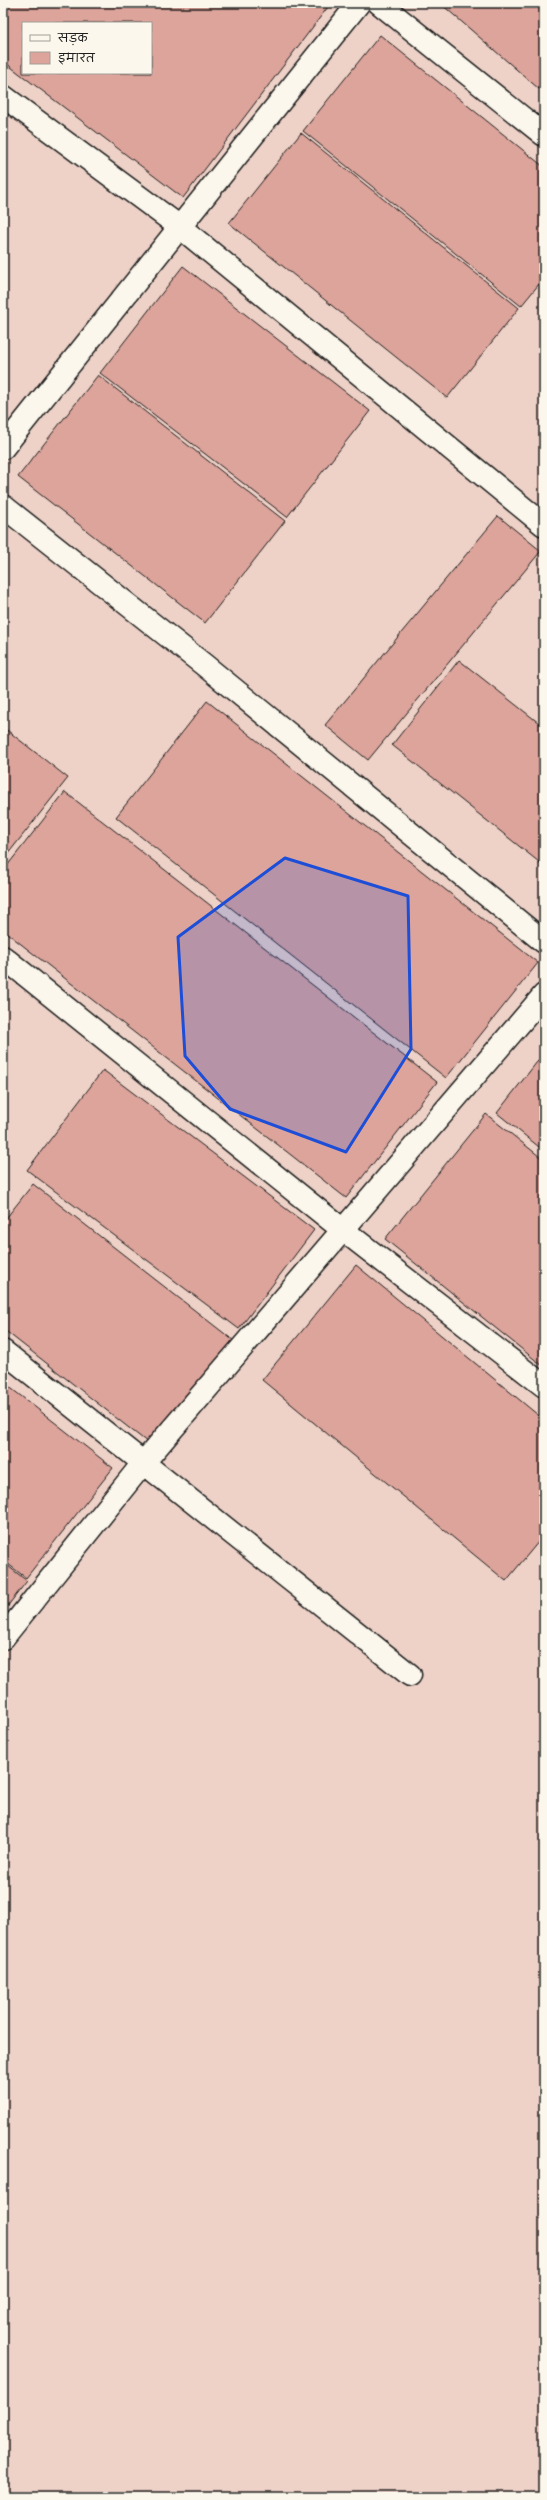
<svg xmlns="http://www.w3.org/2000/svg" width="547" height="2500" viewBox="0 0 547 2500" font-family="Caveat,'Playpen Sans Deva',sans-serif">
<rect width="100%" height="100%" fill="#f5e6dc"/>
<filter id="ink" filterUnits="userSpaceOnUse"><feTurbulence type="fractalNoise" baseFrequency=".025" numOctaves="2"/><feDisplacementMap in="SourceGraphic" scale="8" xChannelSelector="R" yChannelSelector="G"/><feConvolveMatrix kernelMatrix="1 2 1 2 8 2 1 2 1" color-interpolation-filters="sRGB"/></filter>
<g filter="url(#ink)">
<!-- built -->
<path fill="#eed2c8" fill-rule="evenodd" d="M3,3H544V2497H3ZM23,23H151V73H23Z"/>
<!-- building -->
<path fill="#dda49b" stroke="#1c1c1c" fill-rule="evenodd" d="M3,3H331L183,198L3,61ZM23,23H151V73H23Z
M440,3H544V84L539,89Z
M380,35L544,167V278L521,306L303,131Z
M301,133L519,308L447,398L229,223Z
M183,266L370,411L287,517L100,373Z
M98,375L285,521L205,623L18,477Z
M498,516L541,551L368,760L325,725Z
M459,660L544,727V866L392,745Z
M207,701L538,963L446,1078L116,817Z
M3,727L68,778L3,860Z
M65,792L437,1082L346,1198L3,930V871Z
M544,1053V1151L497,1113Z
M103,1070L314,1230L239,1329L27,1170Z
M486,1114L544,1160V1367L385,1239Z
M33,1184L234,1341L152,1446L3,1329V1222Z
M356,1265L544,1420V1535L506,1581L262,1380Z
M3,1382L113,1468L26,1578L3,1560Z
M3,1562L27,1581L3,1612Z"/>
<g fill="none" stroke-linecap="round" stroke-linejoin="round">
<defs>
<path id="street" d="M379,3L544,135
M3,96L180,227L544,525
M3,448L359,3
M3,506L203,664L544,942
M3,957L343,1230L544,1386
M3,1351L410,1675
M3,1638L144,1462L544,995"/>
</defs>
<!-- street casing -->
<use href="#street" stroke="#1c1c1c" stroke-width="25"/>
<!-- street -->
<use href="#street" stroke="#fbf7ec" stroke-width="22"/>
</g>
</g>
<!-- marked area -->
<path fill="#1d4ed8" fill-opacity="0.2" stroke="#1d4ed8" stroke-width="3" stroke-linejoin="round" d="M285,858L408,896L411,1049L346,1152L230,1109L185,1056L178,937Z"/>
<!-- margin -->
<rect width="547" height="2500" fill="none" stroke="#fbf7ec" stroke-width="16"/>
<rect x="8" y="8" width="531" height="2484" fill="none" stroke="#1c1c1c" stroke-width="1.5" filter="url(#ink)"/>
<!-- legend -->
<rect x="22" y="22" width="130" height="52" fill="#fbf7ec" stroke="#a29f99"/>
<rect x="30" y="35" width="20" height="6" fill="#fbf7ec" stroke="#a29f99"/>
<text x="58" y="42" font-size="12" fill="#1c1c1c">सड़क</text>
<rect x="30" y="52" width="20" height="12" fill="#dda49b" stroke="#a29f99"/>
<text x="58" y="62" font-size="12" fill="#1c1c1c">इमारत</text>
</svg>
